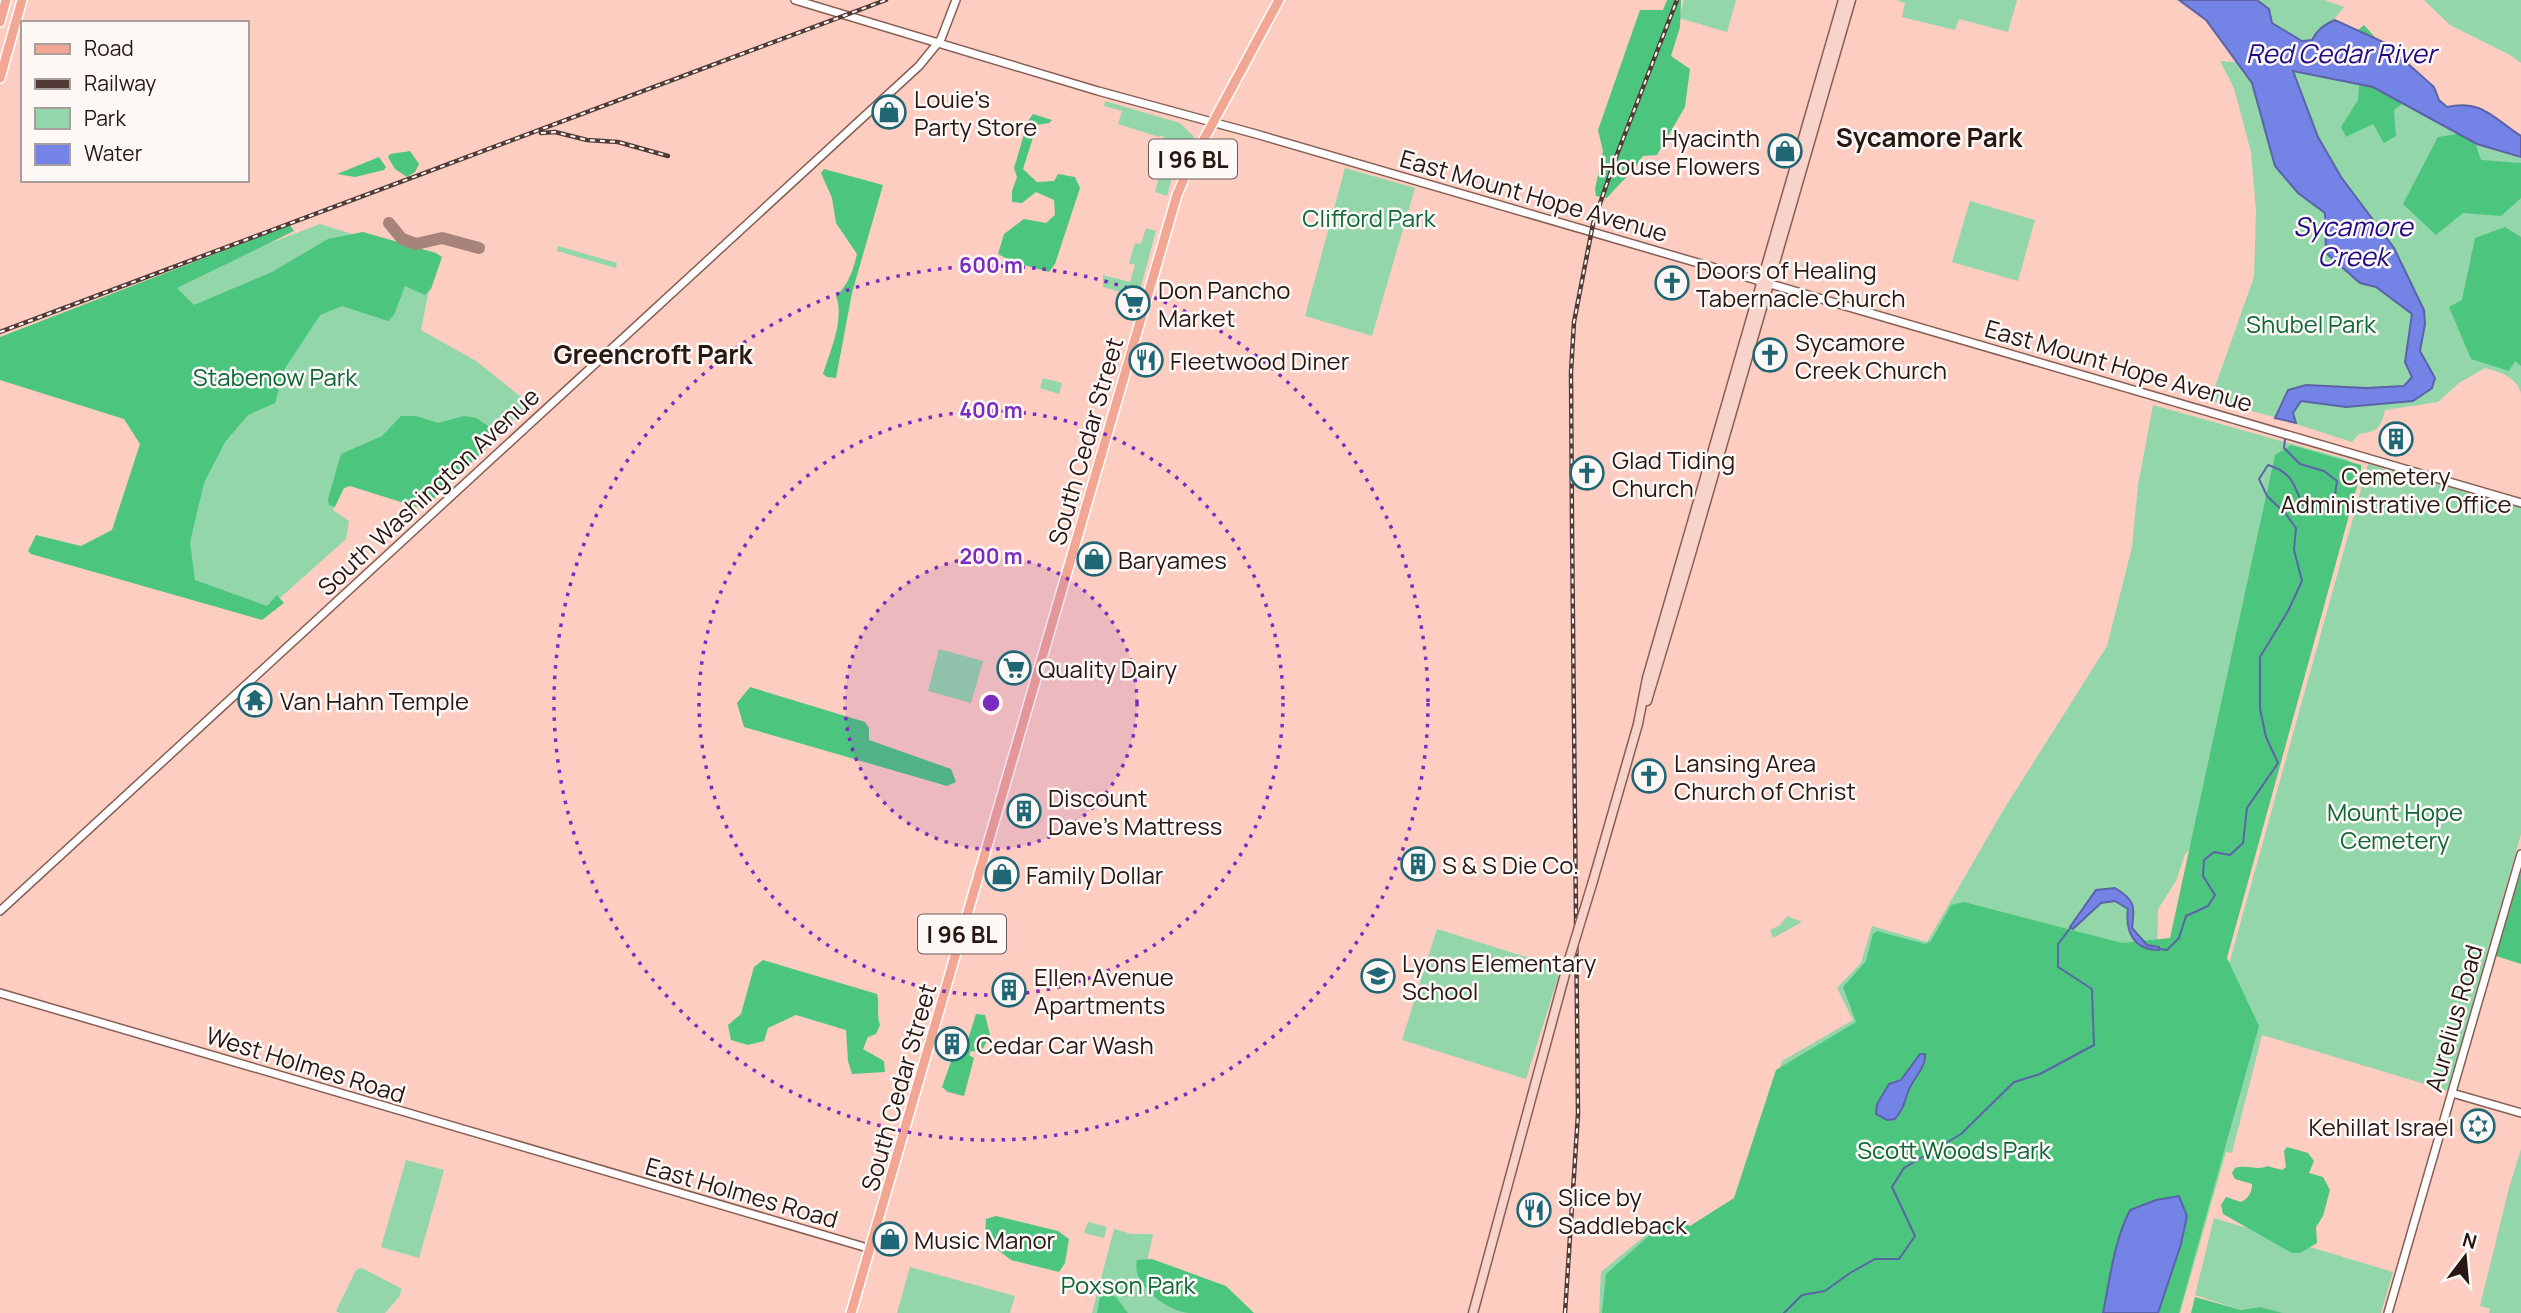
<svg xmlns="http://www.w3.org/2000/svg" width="2521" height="1313" viewBox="0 0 2521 1313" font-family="Manrope,sans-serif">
<rect width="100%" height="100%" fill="#fccdc0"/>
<!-- green -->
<path fill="#92d6a9" d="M1684,0H1736L1727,32L1679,18Z
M1896,0H2017L2008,32L1959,19L1955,30L1902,17L1905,3Z
M2257,0H2324L2344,7C2335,20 2323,28 2312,40L2303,41L2272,23L2269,9Z
M2424,0H2521V63L2510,55L2450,25Z
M2233,54L2292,71L2373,87L2477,144L2521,157V393C2515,376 2502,373 2485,368L2459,383L2438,402L2385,410C2381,427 2378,432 2359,434L2352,442L2271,416L2210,401L2254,277L2256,210L2251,152L2234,88L2220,61L2236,62Z
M1105,101L1180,123L1194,137L1172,177L1167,196L1155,192L1167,149L1170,147L1162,135L1159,137L1118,124L1122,111L1104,106Z
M1345,168L1415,188L1372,336L1305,316Z
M1970,201L2035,220L2018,281L1952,262Z
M320,224L435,260L421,330L476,361L530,404L419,505L344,483L333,510L349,521L346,539L262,614L116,563L153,421L62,322Z
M1146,228L1156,231L1138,297L1103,287V275L1130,282L1135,265L1129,263L1135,243L1141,244Z
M558,246L617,263L616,268L557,251Z
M1043,378L1062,383L1059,394L1040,388Z
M2153,405L2349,460V483L2202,838L2185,854L2176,881L2158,909L2157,955L2226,975L2368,464L2521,508V834L2448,1091L2262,1035L2232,1153L2226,1152L2180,1313H1599L1601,1272L1664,1220L1688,1231L1739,1203L1782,1061L1853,1020L1837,988L1861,963L1872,926L1927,942L2004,809L2107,646L2132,547L2138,485Z
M939,649L983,661L971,703L928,691Z
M1787,916L1802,922L1773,938L1770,930L1780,925Z
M1437,929L1561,968L1526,1079L1402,1040Z
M2521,1149V1313H2489L2490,1309L2480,1306L2509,1188Z
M406,1160L444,1170L419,1258L381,1247Z
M2214,1218L2393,1272L2381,1313H2283L2260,1307L2241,1310L2195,1295Z
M1088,1222L1107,1227L1104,1238L1084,1233Z
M1114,1229L1131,1234H1153L1147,1262L1251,1313H1092Z
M910,1267L1015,1296L1010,1313H897Z
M362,1268L402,1289L399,1297L385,1313H340L336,1311L356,1270Z"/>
<!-- forest -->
<path fill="#4cc57f" d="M1667,0H1681L1680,27L1671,56L1690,69L1685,107L1657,155L1643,156C1633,172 1620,183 1607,198L1596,196L1595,189L1603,151L1598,130L1640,10H1663Z
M2364,25L2422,89L2394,110L2396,136L2384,143L2373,124L2346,137L2341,127L2358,100L2361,57L2351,36Z
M1033,114L1052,120L1049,123L1037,125L1023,169L1037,182L1054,181L1058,174L1075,177L1080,188L1055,264L1049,272L1013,262L998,254L1004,234L1024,219L1046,223L1055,215L1054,200L1036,192L1022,203L1012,202V191L1017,177L1014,168L1028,121Z
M2471,132L2481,160L2521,163V198L2501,216L2463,213L2436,235L2403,204L2438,137Z
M410,151L419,164L415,172L407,177L395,169L388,157L390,154Z
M379,157L386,167L384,170L355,177L337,174Z
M824,169L883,185L852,293L836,378L827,377L823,374C830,351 845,319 836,296C849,284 853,270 857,254L836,223L832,198L821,173Z
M290,225L294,231L177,288L194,305L272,272L328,239L363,232L436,253L442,257L431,289L425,295L405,286L394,315L388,321L342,306L320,315L284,370L275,403L248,415L225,442L204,483L190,542L195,580L267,606L277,595L284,603L262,620L31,554L28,551L36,535L81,546L112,530L140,444L124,419L0,380V337Z
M2505,227L2521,237V366L2515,361L2509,371L2471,359L2449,307L2462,300L2475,238Z
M401,416H416L438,423L464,416L476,418L496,431L499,436L423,509L350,486L344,488L335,507L329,505L328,499L341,454L382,436Z
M2291,445L2361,465V472L2227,958L2259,1026L2179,1313H1602L1606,1274L1669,1218L1690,1226L1734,1198L1776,1070L1856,1022L1843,987L1866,961L1873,934L1877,931L1925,944L1931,941L1951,905L1964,902L2122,943L2170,938L2275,455Z
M750,687L865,722L869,728V740L951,769L956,782L947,786L744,727L737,703Z
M2521,872V964L2496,956Z
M763,960L877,994C880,1005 876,1014 880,1025L876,1034L868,1037L863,1049L884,1061L885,1072L852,1074L848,1061L846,1030L796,1015L768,1028L764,1041L748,1045L731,1040L728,1025L741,1014L754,967Z
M976,1014L985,1015L990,1035L981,1052L971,1051L969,1055L974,1058L964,1096L948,1092L942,1087L953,1056H963Z
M2287,1147L2308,1153L2314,1161L2309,1173L2323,1177L2330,1190L2323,1216L2316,1227L2317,1243L2300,1253H2292L2223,1214L2221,1205L2226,1197L2241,1202C2249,1198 2252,1192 2252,1184L2235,1179L2232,1173L2235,1168C2246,1164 2257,1171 2267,1166L2282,1170L2286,1167L2284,1151Z
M996,1216L1058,1231L1069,1239L1065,1263L1059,1272L1011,1260L985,1240L986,1219Z
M1152,1259L1226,1286L1254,1313C1233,1313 1210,1313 1189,1313C1167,1311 1131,1285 1137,1260Z
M1101,1292L1116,1297L1128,1313H1097Z
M2195,1297L2241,1310L2260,1307L2283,1313H2191Z"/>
<!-- water -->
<path fill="#7383e6" stroke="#5c63a7" stroke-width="2" d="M2179,0H2257L2269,9L2272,23L2302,41L2312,40C2317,30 2324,24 2335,20L2392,46L2406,62L2434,87L2439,100L2447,107C2482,99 2494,119 2521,136V157L2477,144L2373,87L2293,71L2318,137L2341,177L2394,248L2424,310L2425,324L2420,351L2435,378L2432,388L2413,401L2346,407L2301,401L2293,413L2296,423L2275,418L2288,390L2306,385L2366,388L2404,386L2412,377L2405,362L2412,314L2376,287L2360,283L2326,253L2325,213L2298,193L2275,166L2252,83L2206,20Z
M2115,888C2135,900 2135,906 2132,928L2147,945L2159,947V950C2134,950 2125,932 2128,909L2115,901L2101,903L2073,929L2070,927L2096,890Z
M1920,1054H1925C1926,1069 1912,1079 1908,1092C1904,1104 1903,1109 1895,1119L1887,1120L1876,1114L1877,1104L1889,1084L1901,1080Z
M2179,1196L2187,1216L2181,1244L2158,1313H2103C2110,1279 2114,1241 2130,1210L2156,1200Z"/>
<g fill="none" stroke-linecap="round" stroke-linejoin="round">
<!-- stream -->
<path stroke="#5c63a7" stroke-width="2" d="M2160,949L2167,950L2179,938L2186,916L2208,906L2215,895L2203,876L2204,860L2214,852L2230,855L2243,843L2247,808L2278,763L2266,737L2260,709V657L2288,611L2302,581L2294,550L2296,528L2285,513L2267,496L2259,479L2268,465C2291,472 2294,483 2302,504L2322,511L2334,501L2337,481L2324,471L2300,464L2284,448L2285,439
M1784,1313L1802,1295L1825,1291L1850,1273L1875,1259H1899L1915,1236L1892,1187L1904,1168L1961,1134L2014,1082L2040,1074L2094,1045L2092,989L2058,967V944L2071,927"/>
<!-- taxiway -->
<path stroke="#a7847b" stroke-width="12" d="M389,223L402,239L416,244L442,238L479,248"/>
<defs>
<path id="tertiary" d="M795,0L1098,91L1256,134L2521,503
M0,911L919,66L941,39L956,0
M0,993L871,1249
M2452,1093L2521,1113
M2388,1313L2521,854"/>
<path id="secondary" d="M1647,701L1688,564L1851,0
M1593,881L1638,724L1647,678L1843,0
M1473,1313L1568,963"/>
<path id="primary" d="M0,22L6,0
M0,78L22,0
M851,1313L1177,195L1189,167L1279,0"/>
</defs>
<!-- tertiary casing -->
<use href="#tertiary" stroke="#875e54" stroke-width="10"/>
<!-- secondary casing -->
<use href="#secondary" stroke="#875e54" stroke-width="11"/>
<!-- primary casing -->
<use href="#primary" stroke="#fff" stroke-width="12"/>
<!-- tertiary -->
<use href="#tertiary" stroke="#fff" stroke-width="7"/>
<!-- secondary -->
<use href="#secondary" stroke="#f8d3ca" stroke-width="8"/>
<!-- primary -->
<use href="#primary" stroke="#f2a795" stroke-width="9"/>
<defs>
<path id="rail" d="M541,133L555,132L587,140L618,142L668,156
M0,332L886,0
M1565,1313L1578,1114L1572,526L1571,372L1574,322L1593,224L1616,157L1677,0"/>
</defs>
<!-- rail casing -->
<use href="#rail" stroke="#523b36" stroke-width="4.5"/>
<!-- rail -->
<use href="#rail" stroke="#fef9f7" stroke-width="2" stroke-dasharray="5" stroke-linecap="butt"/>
<defs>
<path id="secondary-bridge" d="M1568,963L1593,881"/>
</defs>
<!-- secondary-bridge casing -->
<use href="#secondary-bridge" stroke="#875e54" stroke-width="11" stroke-linecap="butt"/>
<!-- secondary-bridge -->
<use href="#secondary-bridge" stroke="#f8d3ca" stroke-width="8"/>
</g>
<!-- distance rings -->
<circle cx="991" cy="703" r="146" fill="#7b2cbf" fill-opacity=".12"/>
<g fill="none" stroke="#7b2cbf" stroke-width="3.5" stroke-dasharray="3.5 7">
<circle cx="991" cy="703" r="146"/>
<circle cx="991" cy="703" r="292"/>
<circle cx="991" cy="703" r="437"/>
</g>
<!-- icons -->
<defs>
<symbol id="shop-ring" viewBox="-11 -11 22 22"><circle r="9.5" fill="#fef9f7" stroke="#206776" stroke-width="1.5"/><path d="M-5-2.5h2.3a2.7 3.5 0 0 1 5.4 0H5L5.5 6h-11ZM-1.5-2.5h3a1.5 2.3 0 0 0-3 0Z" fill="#206776"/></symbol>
<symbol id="church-ring" viewBox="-11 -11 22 22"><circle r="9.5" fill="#fef9f7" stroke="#206776" stroke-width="1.5"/><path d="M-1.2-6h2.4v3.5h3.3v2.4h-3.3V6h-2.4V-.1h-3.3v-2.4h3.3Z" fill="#206776"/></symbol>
<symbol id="supermarket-ring" viewBox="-11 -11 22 22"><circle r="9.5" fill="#fef9f7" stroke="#206776" stroke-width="1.5"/><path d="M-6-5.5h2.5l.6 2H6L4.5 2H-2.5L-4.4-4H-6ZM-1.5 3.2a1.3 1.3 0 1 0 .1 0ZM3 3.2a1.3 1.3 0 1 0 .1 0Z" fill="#206776"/></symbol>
<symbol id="restaurant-ring" viewBox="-11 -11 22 22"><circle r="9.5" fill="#fef9f7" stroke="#206776" stroke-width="1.5"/><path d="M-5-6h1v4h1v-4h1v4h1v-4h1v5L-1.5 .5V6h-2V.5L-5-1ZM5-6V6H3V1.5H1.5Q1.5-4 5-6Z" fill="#206776"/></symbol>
<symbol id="building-ring" viewBox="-11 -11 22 22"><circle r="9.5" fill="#fef9f7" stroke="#206776" stroke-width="1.5"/><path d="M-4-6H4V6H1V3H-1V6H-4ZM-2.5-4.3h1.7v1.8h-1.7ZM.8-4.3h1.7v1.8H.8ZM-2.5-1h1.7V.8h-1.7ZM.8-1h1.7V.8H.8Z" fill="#206776"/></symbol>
<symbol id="temple-ring" viewBox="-11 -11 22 22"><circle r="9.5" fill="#fef9f7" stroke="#206776" stroke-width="1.5"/><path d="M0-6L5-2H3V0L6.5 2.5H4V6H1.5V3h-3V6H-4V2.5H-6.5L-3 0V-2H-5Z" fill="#206776"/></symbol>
<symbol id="school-ring" viewBox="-11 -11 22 22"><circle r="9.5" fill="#fef9f7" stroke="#206776" stroke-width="1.5"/><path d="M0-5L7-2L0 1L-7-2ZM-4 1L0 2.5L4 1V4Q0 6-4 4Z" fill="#206776"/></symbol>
<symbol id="synagogue-ring" viewBox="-11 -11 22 22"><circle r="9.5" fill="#fef9f7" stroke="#206776" stroke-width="1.5"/><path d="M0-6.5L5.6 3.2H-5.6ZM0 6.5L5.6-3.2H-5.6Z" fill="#206776"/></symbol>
</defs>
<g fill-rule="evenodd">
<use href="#shop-ring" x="870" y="93" width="38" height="38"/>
<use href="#shop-ring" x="1766" y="132" width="38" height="38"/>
<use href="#church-ring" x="1653" y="264" width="38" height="38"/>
<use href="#supermarket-ring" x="1114" y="284" width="38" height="38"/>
<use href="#church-ring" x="1751" y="336" width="38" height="38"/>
<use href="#restaurant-ring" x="1127" y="341" width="38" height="38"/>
<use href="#building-ring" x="2377" y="420" width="38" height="38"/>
<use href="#church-ring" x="1568" y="454" width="38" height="38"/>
<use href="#shop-ring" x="1075" y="540" width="38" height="38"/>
<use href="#supermarket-ring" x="995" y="649" width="38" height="38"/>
<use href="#temple-ring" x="236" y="681" width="38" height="38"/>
<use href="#church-ring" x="1630" y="757" width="38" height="38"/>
<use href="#building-ring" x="1005" y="792" width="38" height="38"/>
<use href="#building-ring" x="1399" y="845" width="38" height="38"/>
<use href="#shop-ring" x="983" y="855" width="38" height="38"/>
<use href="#school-ring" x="1359" y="957" width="38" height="38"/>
<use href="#building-ring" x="990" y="971" width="38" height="38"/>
<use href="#building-ring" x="933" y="1025" width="38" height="38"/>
<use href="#synagogue-ring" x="2459" y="1107" width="38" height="38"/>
<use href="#restaurant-ring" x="1515" y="1191" width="38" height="38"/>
<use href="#shop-ring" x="871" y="1220" width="38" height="38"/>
</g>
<g text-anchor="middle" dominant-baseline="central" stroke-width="5" stroke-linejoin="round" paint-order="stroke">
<!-- shield labels -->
<g fill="#fef9f7" stroke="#685b57" stroke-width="2">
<rect x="1149" y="139.5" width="88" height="39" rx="5"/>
<rect x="918" y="914.5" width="88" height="39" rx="5"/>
</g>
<g font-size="23" font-weight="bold" fill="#281713">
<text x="1193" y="159">I 96 BL</text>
<text x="962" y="934">I 96 BL</text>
</g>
<!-- poi labels -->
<g font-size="24" fill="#281713" stroke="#fef9f7" text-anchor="start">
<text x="914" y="98">Louie's<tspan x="914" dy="28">Party Store</tspan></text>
<text x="1760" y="137" text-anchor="end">Hyacinth<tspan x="1760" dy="28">House Flowers</tspan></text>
<text x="1696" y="269">Doors of Healing<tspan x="1696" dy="28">Tabernacle Church</tspan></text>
<text x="1158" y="289">Don Pancho<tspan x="1158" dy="28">Market</tspan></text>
<text x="1795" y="341">Sycamore<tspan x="1795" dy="28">Creek Church</tspan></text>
<text x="1170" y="360">Fleetwood Diner</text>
<text x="1612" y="459">Glad Tiding<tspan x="1612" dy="28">Church</tspan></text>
<text x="2396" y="475" text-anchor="middle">Cemetery<tspan x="2396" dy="28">Administrative Office</tspan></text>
<text x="1118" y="559">Baryames</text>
<text x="1038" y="668">Quality Dairy</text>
<text x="280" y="700">Van Hahn Temple</text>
<text x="1674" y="762">Lansing Area<tspan x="1674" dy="28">Church of Christ</tspan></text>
<text x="1048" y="797">Discount<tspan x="1048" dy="28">Dave's Mattress</tspan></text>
<text x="1442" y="864">S &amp; S Die Co.</text>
<text x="1026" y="874">Family Dollar</text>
<text x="1402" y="962">Lyons Elementary<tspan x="1402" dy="28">School</tspan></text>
<text x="1034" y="976">Ellen Avenue<tspan x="1034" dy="28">Apartments</tspan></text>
<text x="976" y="1044">Cedar Car Wash</text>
<text x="2454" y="1126" text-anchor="end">Kehillat Israel</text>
<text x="1558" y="1196">Slice by<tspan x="1558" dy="28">Saddleback</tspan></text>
<text x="914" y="1239">Music Manor</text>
</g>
<!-- street labels -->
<g font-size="24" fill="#281713" stroke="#fef9f7">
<text transform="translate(1534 195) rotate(16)">East Mount Hope Avenue</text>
<text transform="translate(2119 365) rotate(16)">East Mount Hope Avenue</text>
<text transform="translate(1085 441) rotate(-74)">South Cedar Street</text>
<text transform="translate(428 491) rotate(-43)">South Washington Avenue</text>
<text transform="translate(2453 1018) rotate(-74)">Aurelius Road</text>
<text transform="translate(306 1064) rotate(17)">West Holmes Road</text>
<text transform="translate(898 1087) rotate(-74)">South Cedar Street</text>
<text transform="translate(742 1192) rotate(16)">East Holmes Road</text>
</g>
<!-- park labels -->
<g font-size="24" fill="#0e673a" stroke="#fef9f7">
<text x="1369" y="217">Clifford Park</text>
<text x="2311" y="323">Shubel Park</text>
<text x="275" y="376">Stabenow Park</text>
<text x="2395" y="811">Mount Hope<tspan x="2395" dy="28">Cemetery</tspan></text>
<text x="1954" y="1149">Scott Woods Park</text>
<text x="1128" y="1284">Poxson Park</text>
</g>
<!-- water labels -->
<g font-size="26" font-style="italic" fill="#1f0b85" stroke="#fef9f7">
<text x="2341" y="53">Red Cedar River</text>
<text x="2353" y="226">Sycamore<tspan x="2353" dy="30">Creek</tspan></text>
</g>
<!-- neighbourhood labels -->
<g font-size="26" font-weight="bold" fill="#281713" stroke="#fef9f7">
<text x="1929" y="137">Sycamore Park</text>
<text x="653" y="354">Greencroft Park</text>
</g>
</g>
<circle cx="991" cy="703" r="10" fill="#7b2cbf" stroke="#fef9f7" stroke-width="3.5"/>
<g font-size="21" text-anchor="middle" font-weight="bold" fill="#7b2cbf" stroke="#fef9f7" stroke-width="5" stroke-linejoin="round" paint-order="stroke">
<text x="991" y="273">600 m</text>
<text x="991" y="418">400 m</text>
<text x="991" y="564">200 m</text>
</g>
<!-- legend -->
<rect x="21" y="21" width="228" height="161" fill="#fef9f7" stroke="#a89f9c" stroke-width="2"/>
<rect x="35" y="44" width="35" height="10" fill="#f2a795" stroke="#a89f9c" stroke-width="2"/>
<text x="84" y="56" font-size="21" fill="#281713">Road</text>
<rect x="35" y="79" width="35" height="10" fill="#523b36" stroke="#a89f9c" stroke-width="2"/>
<text x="84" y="91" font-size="21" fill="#281713">Railway</text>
<rect x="35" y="108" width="35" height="21" fill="#92d6a9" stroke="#a89f9c" stroke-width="2"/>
<text x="84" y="126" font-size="21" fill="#281713">Park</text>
<rect x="35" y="144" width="35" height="21" fill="#7383e6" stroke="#a89f9c" stroke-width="2"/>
<text x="84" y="161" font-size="21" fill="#281713">Water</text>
<!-- north arrow -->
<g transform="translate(2465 1257) rotate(16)" stroke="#fef9f7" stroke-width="5" paint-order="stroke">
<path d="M0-5L12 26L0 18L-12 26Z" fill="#281713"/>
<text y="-10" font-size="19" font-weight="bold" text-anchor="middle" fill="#281713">N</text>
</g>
</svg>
